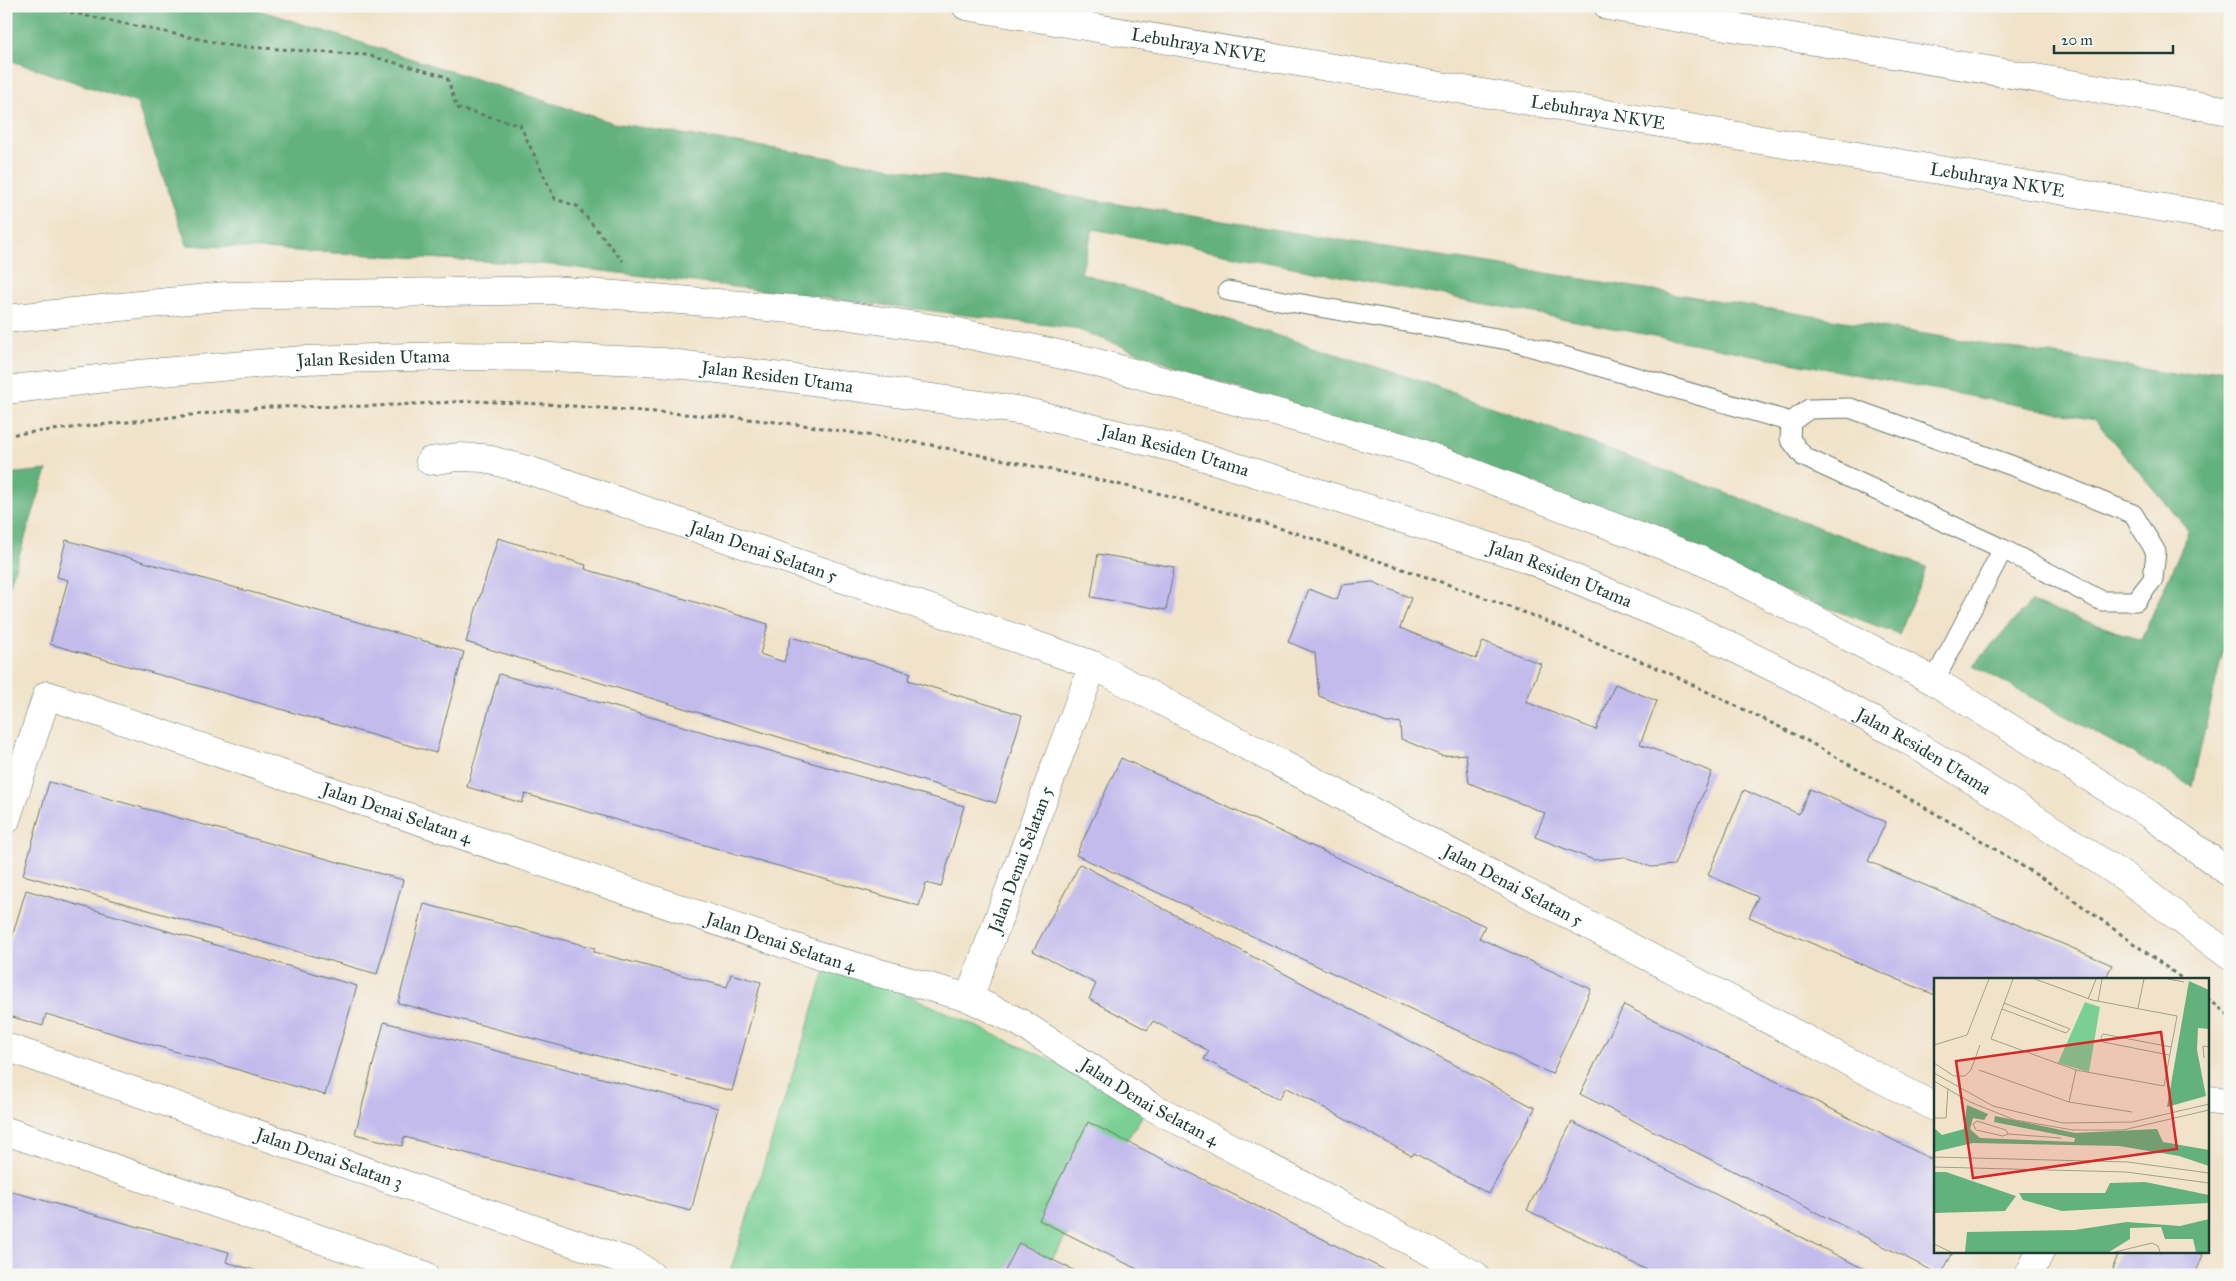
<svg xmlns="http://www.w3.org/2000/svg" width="2236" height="1281" viewBox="0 0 2236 1281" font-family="'IM FELL Great Primer',serif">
<rect width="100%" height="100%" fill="#f6f6f2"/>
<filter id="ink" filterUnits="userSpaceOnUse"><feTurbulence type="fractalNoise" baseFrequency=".02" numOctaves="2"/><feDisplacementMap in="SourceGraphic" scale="10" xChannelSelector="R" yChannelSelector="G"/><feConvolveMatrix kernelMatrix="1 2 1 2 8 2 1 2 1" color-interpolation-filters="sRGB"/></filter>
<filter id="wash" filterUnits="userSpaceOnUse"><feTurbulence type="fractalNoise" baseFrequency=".0096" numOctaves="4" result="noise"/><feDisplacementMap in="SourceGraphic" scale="20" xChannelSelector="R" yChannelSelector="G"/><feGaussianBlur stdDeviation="1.12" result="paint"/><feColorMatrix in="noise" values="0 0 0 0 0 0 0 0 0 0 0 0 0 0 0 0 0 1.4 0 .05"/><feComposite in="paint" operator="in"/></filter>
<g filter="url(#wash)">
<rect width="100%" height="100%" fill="#f1e3ca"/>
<!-- green -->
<path fill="#7ad094" stroke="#4c8664" d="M829,959L1149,1105L1042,1275H729Z"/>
<!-- forest -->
<path fill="#63b27e" stroke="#417859" d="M6,6H246L614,123L2180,375L2230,368V619L2192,786L1973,665L2031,602L2141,640L2189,531L2095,420L1093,229L1081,273L1427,383L1927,567L1899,634L1073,328L553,265L187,245L137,103L6,59Z
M47,470L6,596V474Z"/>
<g id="blocks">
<!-- building -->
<path fill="#c2bbec" d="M498,538L586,565L585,569L768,624L760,654L784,662L791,637L911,673L908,680L1022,715L996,803L466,642Z
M66,540L464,652L436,753L50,644L68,580L57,577Z
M1098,554L1174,567L1166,610L1091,597Z
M1373,582L1411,598L1400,628L1476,659L1483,641L1541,664L1526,702L1596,730L1615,684L1657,701L1640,744L1712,772L1674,865L1651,867L1625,857L1594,860L1535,837L1545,813L1469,783L1466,754L1442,756L1401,739L1400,722L1387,723L1319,696L1315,653L1288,642L1309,589L1337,600L1342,585Z
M499,674L964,806L941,887L926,883L919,906L525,794L522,803L467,787Z
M1121,758L1485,926L1479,938L1591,989L1552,1074L1076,855Z
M49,782L403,880L377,974L23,875Z
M1810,789L1886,822L1868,861L2112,965L2105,980H1935V995L1749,917L1758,897L1708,875L1744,790L1799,814Z
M1080,864L1535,1108L1489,1194L1414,1153L1412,1156L1286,1087L1279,1099L1204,1059L1209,1051L1153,1021L1147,1030L1089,999L1096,984L1033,951Z
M26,890L357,986L325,1095L46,1014L43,1026L6,1015V957Z
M424,904L595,948L594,952L727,987L731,974L761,982L732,1091L398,1003Z
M1624,1005L1935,1161V1252H1953L1941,1275L1580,1094Z
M384,1022L718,1108L691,1211L404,1137L402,1146L355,1134Z
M1088,1122L1395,1275H1149L1039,1220Z
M1572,1122L1876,1275H1657L1527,1210Z
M6,1190L229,1252L226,1262L264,1273L263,1275H6Z
M1019,1243L1083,1275H1003Z
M2119,1252H2196L2203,1255L2195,1275H2110Z"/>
</g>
</g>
<g filter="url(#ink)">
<use href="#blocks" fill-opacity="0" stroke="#687768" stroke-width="1"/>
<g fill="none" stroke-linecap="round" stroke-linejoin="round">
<defs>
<path id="lane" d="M1228,291L1508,340L1791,422
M1850,408L2013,466L2133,514L2156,552L2153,579L2136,601H2102L2003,549L1804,457L1790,439L1791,422L1809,409Z
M1934,681L2003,549"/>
<g id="street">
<path id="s1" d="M430,461L458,457L484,458L534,472L1093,665L1935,1107"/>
<path id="s2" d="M6,820L47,695L829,959L969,998L1019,1022L1149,1105L1475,1275"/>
<path id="s3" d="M969,998L1093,665"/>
<path id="s4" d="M6,1047L615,1257L633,1263L651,1275"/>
<path d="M2207,1100L2230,1102"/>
<path d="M6,1131L424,1275"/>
<path d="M2029,1275L2040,1252"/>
</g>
<g id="secondary">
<path d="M6,319L226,296L553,290L817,311L957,332L1090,361L1413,450L1698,559L1934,681L2149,814L2230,873"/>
<path id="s5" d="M6,390L139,374L303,360L449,356L550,357L662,362L798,379L1023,411L1182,450L1523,557L1695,629L1791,676L1908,740L2033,817L2126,878L2230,956"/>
</g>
<g id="highway">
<path id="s6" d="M966,6L2230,219"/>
<path d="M1608,6L2230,111"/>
</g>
</defs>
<!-- lane casing -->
<use href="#lane" stroke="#687768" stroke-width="21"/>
<!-- street casing -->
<use href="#street" stroke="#687768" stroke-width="29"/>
<!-- secondary casing -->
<use href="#secondary" stroke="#687768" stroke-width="29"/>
<!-- highway casing -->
<use href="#highway" stroke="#687768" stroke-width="29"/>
<!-- path -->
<path stroke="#687768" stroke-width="3" stroke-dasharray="4 4" stroke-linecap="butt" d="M39,6L233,46L367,55L447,77L457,108L520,125L555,199L577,206L623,261
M6,435L266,407L375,406L472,401L544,404L739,418L803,425L931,445L1081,476L1166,495L1296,533L1447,584L1531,615L1669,673L1804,739L1966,831L2056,887L2184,980
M2207,998L2230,1016"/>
<!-- lane -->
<use href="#lane" stroke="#fff" stroke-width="19"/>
<!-- street -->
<use href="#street" stroke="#fff" stroke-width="28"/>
<!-- secondary -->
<use href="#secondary" stroke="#fff" stroke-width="28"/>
<!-- highway -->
<use href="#highway" stroke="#fff" stroke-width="28"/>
</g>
</g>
<g text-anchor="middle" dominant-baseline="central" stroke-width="4" stroke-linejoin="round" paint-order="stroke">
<!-- street labels -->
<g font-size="18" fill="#1f3d34" stroke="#f6f6f2">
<text stroke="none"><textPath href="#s6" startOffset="236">Lebuhraya NKVE</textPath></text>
<text stroke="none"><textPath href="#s6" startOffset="641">Lebuhraya NKVE</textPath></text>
<text stroke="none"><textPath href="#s6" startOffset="1046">Lebuhraya NKVE</textPath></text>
<text stroke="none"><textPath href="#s5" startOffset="369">Jalan Residen Utama</textPath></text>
<text stroke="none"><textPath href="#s5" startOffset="774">Jalan Residen Utama</textPath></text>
<text stroke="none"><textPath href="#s5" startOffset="1179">Jalan Residen Utama</textPath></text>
<text stroke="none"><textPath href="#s1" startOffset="349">Jalan Denai Selatan 5</textPath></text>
<text stroke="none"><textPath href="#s5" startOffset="1584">Jalan Residen Utama</textPath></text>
<text stroke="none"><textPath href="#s5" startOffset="1989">Jalan Residen Utama</textPath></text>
<text stroke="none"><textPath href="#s2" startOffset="501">Jalan Denai Selatan 4</textPath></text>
<text stroke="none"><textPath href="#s3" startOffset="148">Jalan Denai Selatan 5</textPath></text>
<text stroke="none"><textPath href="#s1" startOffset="1172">Jalan Denai Selatan 5</textPath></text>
<text stroke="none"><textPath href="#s2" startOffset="906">Jalan Denai Selatan 4</textPath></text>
<text stroke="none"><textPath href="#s2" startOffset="1311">Jalan Denai Selatan 4</textPath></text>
<text stroke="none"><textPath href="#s4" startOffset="342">Jalan Denai Selatan 3</textPath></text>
</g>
</g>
<!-- overview -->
<g transform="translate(1934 978)">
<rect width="275" height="275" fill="#f1e3ca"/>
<path d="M151,24L166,29L155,94L124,85Z" fill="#7ad094"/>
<path d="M255,3L275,12V51L264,50L263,72L272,118L233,129ZM33,127L54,136L50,142L39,140L36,151L46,160L140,164L141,160L60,144L61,138L141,155L223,151L229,164L275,172V188L245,178L185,168L39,165L0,174V150L8,157L30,151ZM0,194H12L82,218L71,233L0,235ZM211,204L275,217V225L128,233L89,222L85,215H171L176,205ZM275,241V274H262L259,261H231L227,249L196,250V261L175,274H31L33,254L141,252L193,244L246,248Z" fill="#63b27e"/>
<path fill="none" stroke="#9da18e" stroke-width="1" d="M79,1L57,61L142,92L230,108L243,38L158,22L101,1M234,1L250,4M154,21L162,1M164,23L168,1M204,30L210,1M68,31L132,55L136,51L70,25M0,67L33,57L55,1M235,77L169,64L167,59L169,56L237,69M270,80L269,68L275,69M0,85L20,98H31L37,92L46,67M45,92L135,124L198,134M0,95L59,128L129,145L198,144L275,126M0,103L36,124L81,142L139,152H189L275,132M135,124L142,92M0,140H12L14,110M43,143L72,152L74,156L69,158L42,152L39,146ZM74,156L127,160M0,179L194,184L275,195M0,189L192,194L275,205M0,266L17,274M181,274L218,265L224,268L226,274"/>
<path fill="#d62828" fill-opacity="0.15" stroke="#d62828" stroke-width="2.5" d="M227,54L243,171L39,200L22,83Z"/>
<rect width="275" height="275" fill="none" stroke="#1f3d34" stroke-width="2.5"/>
</g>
<!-- margin -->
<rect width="2236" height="1281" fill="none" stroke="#f6f6f2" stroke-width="25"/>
<!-- scale -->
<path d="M2054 45v8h119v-8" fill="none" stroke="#1f3d34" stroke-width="2.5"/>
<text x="2061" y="45" font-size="15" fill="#1f3d34" stroke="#f6f6f2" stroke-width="4" paint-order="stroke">20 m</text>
</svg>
